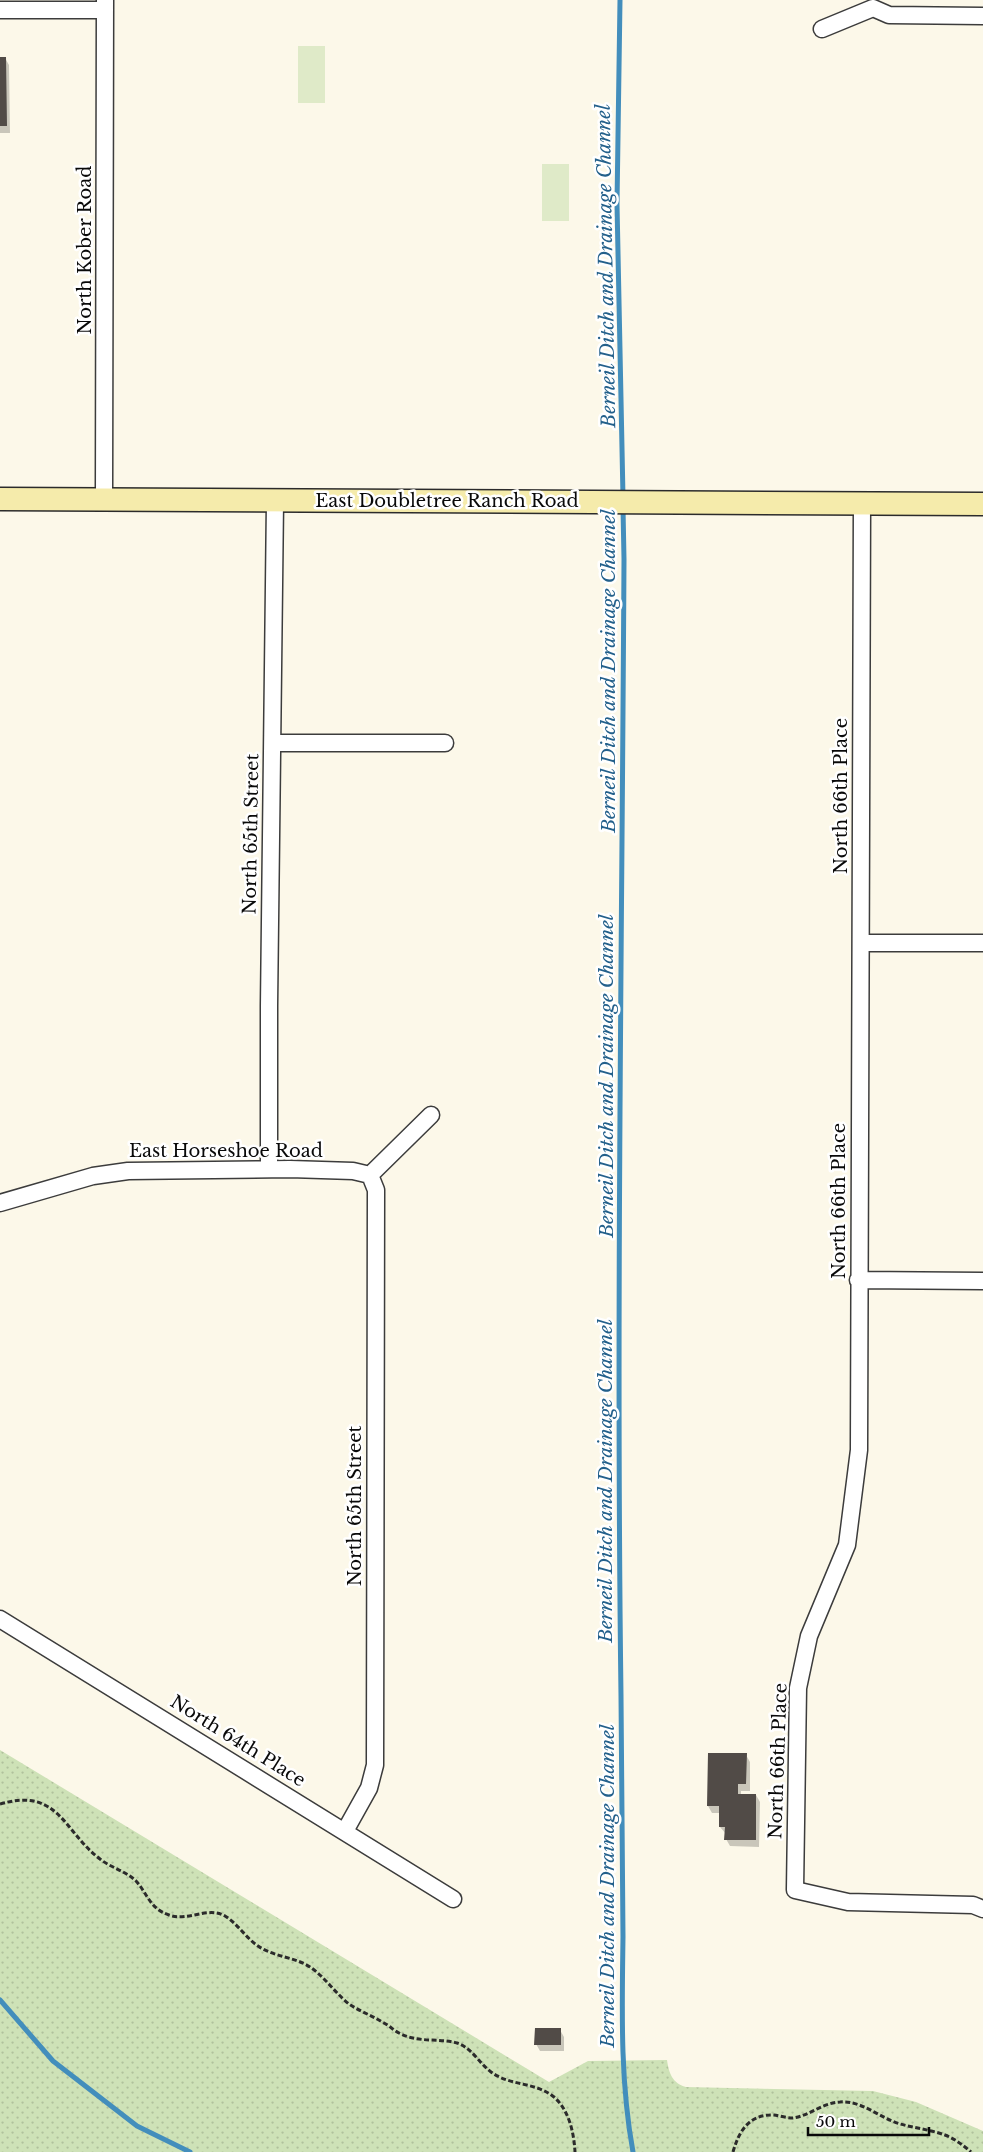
<svg xmlns="http://www.w3.org/2000/svg" width="983" height="2152" viewBox="0 0 983 2152" font-family="'Libre Baskerville',serif">
<defs>
<pattern id="grass-dots" width="8" height="8" patternUnits="userSpaceOnUse" patternTransform="scale(1.25)"><rect width="8" height="8" fill="#cee2b7"/><path d="M2 2h.1M6 6h.1" fill="none" stroke="#b0c19c" stroke-width="1.8" stroke-linecap="round"/></pattern>
</defs>
<rect width="100%" height="100%" fill="#fcf8e9"/>
<!-- grass -->
<path fill="url(#grass-dots)" d="M0,1750L549,2082L588,2061L667,2060C669,2073 672,2083 686,2087L873,2091L916,2102L983,2131V2152H0Z"/>
<!-- pitch -->
<path fill="#dfeac8" d="M298,46H325V103H298Z
M542,164H569V221H542Z"/>
<!-- shadow -->
<path fill="#0003" d="M0,58H5L9,65L10,133H0Z
M746,1755L750,1762V1791H741V1795H756L760,1802L759,1847L730,1846L726,1839V1834L720,1827V1813H712L708,1806Z
M560,2030L564,2037V2051H540L536,2044Z"/>
<g fill="none" stroke-linecap="round" stroke-linejoin="round">
<!-- stream -->
<path stroke="#438ebc" stroke-width="5" d="M620,0L617,204L623,497
M623,508L624,559C622,938 616,1317 621,1696C622,1776 623,1856 623,1937C622,2009 620,2081 633,2152
M0,2000L53,2061L137,2126L190,2152"/>
</g>
<!-- building -->
<path fill="#514b47" d="M0,57H6L7,126H0Z
M708,1753H747L746,1784H738V1794H756V1840H724L725,1827H719V1806H707Z
M535,2028H561V2045H534Z"/>
<g fill="none" stroke-linecap="round" stroke-linejoin="round">
<defs>
<path id="street" d="M0,10H105
M822,29L873,8L889,15L983,16
M104,499L105,0
M862,503L859,1450L847,1545L809,1636L798,1688L795,1890L848,1902L973,1905L983,1909
M273,743H445
M861,943H983
M269,1169V1006L275,501
M370,1175L431,1115
M0,1203L93,1176L128,1171L290,1169L353,1171L370,1175
M858,1280L983,1281
M0,1619L453,1899
M345,1831L369,1788L375,1765L376,1190L370,1175"/>
<path id="secondary" d="M0,499L983,504"/>
</defs>
<!-- street casing -->
<use href="#street" stroke="#3c3c3c" stroke-width="19"/>
<!-- secondary casing -->
<use href="#secondary" stroke="#2b2b2b" stroke-width="25"/>
<!-- path -->
<path stroke="#2b2b2b" stroke-width="3" stroke-dasharray="5 2.5" stroke-linecap="butt" d="M0,1804C59,1787 63,1831 100,1859C111,1868 126,1871 136,1881C147,1893 150,1909 169,1915C187,1922 208,1906 225,1916C238,1924 246,1938 258,1946C274,1957 295,1957 310,1967C325,1977 335,1993 349,2004C359,2011 371,2015 382,2022C389,2025 394,2031 401,2034C420,2043 440,2038 457,2043C472,2048 479,2063 491,2072C510,2086 536,2082 554,2097C569,2110 574,2133 575,2152
M733,2152C739,2131 749,2114 774,2115C780,2116 787,2118 793,2118C809,2116 822,2103 840,2102C861,2100 880,2118 900,2124C915,2128 931,2130 945,2135C955,2139 963,2145 971,2152"/>
<!-- street -->
<use href="#street" stroke="#fff" stroke-width="16"/>
<!-- secondary -->
<use href="#secondary" stroke="#f5ebab" stroke-width="22"/>
</g>
<g text-anchor="middle" dominant-baseline="central" stroke-width="5" stroke-linejoin="round" paint-order="stroke">
<!-- street labels -->
<g font-size="18" fill="#090909" stroke="#fff">
<text transform="translate(85 250) rotate(-90)">North Kober Road</text>
<text x="447" y="501">East Doubletree Ranch Road</text>
<text transform="translate(841 796) rotate(-90)">North 66th Place</text>
<text transform="translate(251 834) rotate(-89)">North 65th Street</text>
<text x="226" y="1151">East Horseshoe Road</text>
<text transform="translate(839 1201) rotate(-90)">North 66th Place</text>
<text transform="translate(355 1506) rotate(-90)">North 65th Street</text>
<text transform="translate(238 1741) rotate(32)">North 64th Place</text>
<text transform="translate(778 1761) rotate(-88)">North 66th Place</text>
</g>
<!-- water labels -->
<g font-size="19" font-style="italic" fill="#23608b" stroke="#fff">
<text transform="translate(606 266) rotate(-91)">Berneil Ditch and Drainage Channel</text>
<text transform="translate(608 671) rotate(-90)">Berneil Ditch and Drainage Channel</text>
<text transform="translate(606 1076) rotate(-90)">Berneil Ditch and Drainage Channel</text>
<text transform="translate(605 1481) rotate(-90)">Berneil Ditch and Drainage Channel</text>
<text transform="translate(607 1886) rotate(-90)">Berneil Ditch and Drainage Channel</text>
</g>
</g>
<!-- scale -->
<path d="M808 2127v8h121v-8" fill="none" stroke="#090909" stroke-width="2.5"/>
<text x="816" y="2127" font-size="15" fill="#090909" stroke="#ffffff" stroke-width="4" paint-order="stroke">50 m</text>
</svg>
